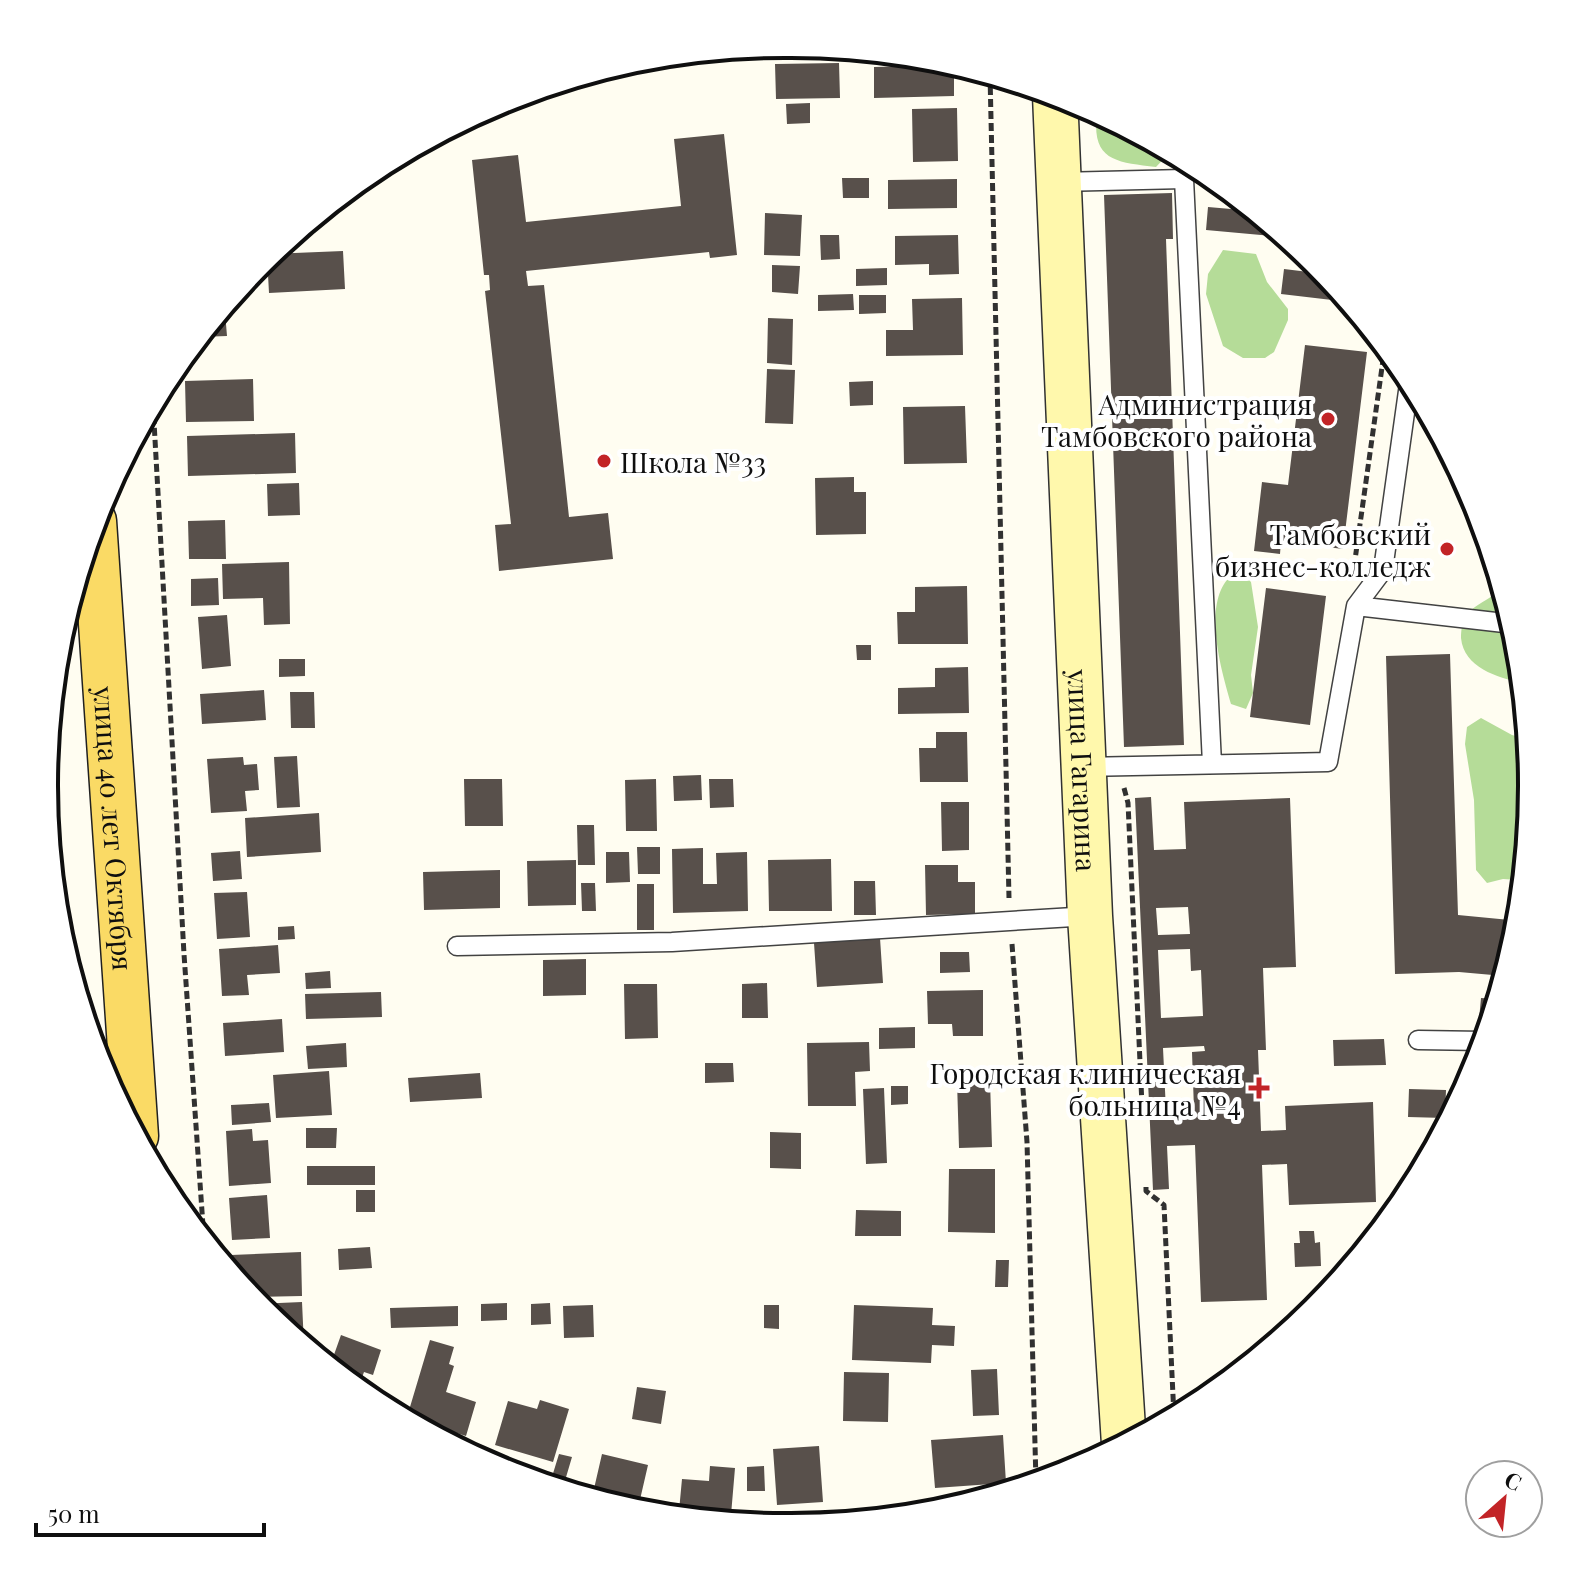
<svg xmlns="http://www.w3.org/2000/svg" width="1576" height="1571" viewBox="0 0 1576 1571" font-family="'Playfair Display',serif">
<rect width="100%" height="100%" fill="#fffdf1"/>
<!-- forest -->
<path fill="#b5dc98" d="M1097,113L1170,152L1156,167C1116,162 1091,161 1097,113Z
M1223,250L1256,254L1267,282L1288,309V320L1274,352L1265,358H1243L1223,346L1206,294L1208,274Z
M1234,573L1245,576L1251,582L1258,627L1251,675L1253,693L1246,709L1231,704C1221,669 1200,599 1234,573Z
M1492,596L1505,597L1518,640L1522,683C1497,677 1464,668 1461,638C1461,631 1462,620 1467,614C1473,607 1485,601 1492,596Z
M1481,718L1512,735L1527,739L1532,785L1523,873L1518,880L1503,879L1487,883L1476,870L1474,800L1465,744L1467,727Z"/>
<!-- building -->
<path fill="#58504b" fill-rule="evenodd" d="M914,56L954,64V96L874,98V67L915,66Z
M839,63L840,98L776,99L775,64Z
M810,103V123L787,124L786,104Z
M957,108L958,161L913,162L912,109Z
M724,134L737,255L710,258L709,252L526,271L528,286L544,285L569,517L608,513L613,559L499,571L495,525L511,524L485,291L490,290L489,275H484L472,160L518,155L526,222L681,206L674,139Z
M842,178H869V198H843Z
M957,179V208L888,209V180Z
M1172,193L1173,239H1166L1184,745L1124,747L1104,195Z
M1208,207L1254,211L1273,227L1272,236L1206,230Z
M765,213L802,215L800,256L764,255Z
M820,235H839L840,259L821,260Z
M958,235L959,274L929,275V264L895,265V236Z
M343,251L345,289L269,293L267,256L270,254Z
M772,265L800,266L798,294L772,292Z
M887,268V285L856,286V269Z
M1284,269L1325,274L1349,302L1281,294Z
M853,294L854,310L818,311V295Z
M859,295H886V313L859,314Z
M962,298L963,355L886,356V330H913L912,299Z
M219,312H225L227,336L199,337Z
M768,318L793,319L792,365L767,363Z
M1305,345L1367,352L1343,549L1281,541L1280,554L1254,551L1262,482L1288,485Z
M767,369L795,370L793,424L765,423Z
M253,379L254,421L186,422L185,381Z
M873,381V405L850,406L849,382Z
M965,406L967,463L904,464L903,407Z
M295,433L296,473L188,476L187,436Z
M854,477V492H866V534L816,535L815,478Z
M299,483L300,515L268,516L267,484Z
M225,520L226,559H189L188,521Z
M1485,533L1492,555L1483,554Z
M289,562L290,624L264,625L263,598L223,599L222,564Z
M218,578L219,605L191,606V579Z
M967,586L968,644H898L897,612H915V587Z
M1266,588L1326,596L1310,725L1250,717Z
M227,615L231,666L202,669L198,617Z
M856,645H871V660H857Z
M1450,654L1458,915L1510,920L1512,901L1521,902L1518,930L1504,976L1459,972L1395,974L1386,656Z
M279,659H305V676L279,677Z
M968,667L969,713L898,714V688L935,687V668Z
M264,690L266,720L202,724L200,694Z
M290,692H314L315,728H291Z
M936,732H967L968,782H920L919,748H936Z
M297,756L300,807L277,808L274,757Z
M243,757L244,765L257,764L259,790L245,791L247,811L211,813L207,759Z
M701,775L702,800L674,801L673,776Z
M464,779H502L503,826H465Z
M656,779L657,831H626L625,780Z
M709,779H733L734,807L710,808Z
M1151,797L1154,850L1186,849L1184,802L1290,798L1296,967L1263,968L1266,1050H1258L1261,1131L1286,1130L1285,1106L1373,1102L1376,1202L1289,1205L1287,1164L1262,1165L1267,1300L1201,1302L1195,1145L1167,1146L1169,1189L1153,1190L1135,798ZM1188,907L1190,934L1158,935L1156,908ZM1190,949L1191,971L1201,970L1203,1016L1161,1018L1158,950ZM1204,1046L1205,1051L1192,1052L1194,1110L1166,1111L1163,1048Z
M941,802H969V850L942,851Z
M319,813L321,852L247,857L245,818Z
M577,825H594L595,865H578Z
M637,847H660V874H638Z
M703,848V884H717L716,853L747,852L748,911L673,913L672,849Z
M240,851L242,879L213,881L211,853Z
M606,852H629L630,882L606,883Z
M831,859L832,911H769L768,860Z
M576,860V905L528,906L527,861Z
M925,865H958V882H975V914L926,915Z
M500,870V908L424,910L423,872Z
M854,881H875L876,915H854Z
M581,883H595L596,911H582Z
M637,884H654V930H637Z
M247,892L250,937L217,939L214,893Z
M294,926L295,939L278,940V927Z
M880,938L883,983L817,987L814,943Z
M278,945L280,973L247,975L249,995L222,996L219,949Z
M940,952H969L970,972L940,973Z
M586,959V995L543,996V960Z
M330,971L331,988L306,989L305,973Z
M767,983L768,1018H742V984Z
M624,984H657L658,1038L625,1039Z
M983,990V1036H953L952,1024H928L927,991Z
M381,992L382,1017L306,1019L305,994Z
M1481,998L1497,999L1490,1021L1479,1020Z
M282,1019L284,1052L225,1056L223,1023Z
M915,1027V1048L879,1049V1028Z
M1384,1039L1386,1065L1334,1066L1333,1040Z
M869,1042L870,1071L855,1072L856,1106H808L807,1043Z
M346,1043L347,1067L308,1069L306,1046Z
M705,1063H733L734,1082L705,1083Z
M329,1071L332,1115L276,1118L273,1075Z
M480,1073L482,1098L410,1102L408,1078Z
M990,1080L992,1147L959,1148L957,1081Z
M1453,1085H1467L1451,1114Z
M891,1086H908V1104L891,1105Z
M884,1088L887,1163L866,1164L863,1089Z
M1409,1089L1446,1090L1445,1118L1408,1117Z
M269,1103L271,1122L232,1125L231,1105Z
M306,1128H337L336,1148H306Z
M252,1129L253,1141L268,1140L271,1183L229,1186L226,1131Z
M770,1132L801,1133V1169L770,1168Z
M307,1166H375V1185H307Z
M949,1169H995V1233L948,1232Z
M356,1190H375V1212H356Z
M267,1195L270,1238L232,1240L229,1198Z
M856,1210L901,1211V1236H855Z
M1299,1231H1314L1315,1243L1320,1242L1321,1266L1295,1267L1294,1243H1300Z
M370,1247L372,1268L339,1270L338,1249Z
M301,1252L302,1296L251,1297L232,1274L231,1255Z
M996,1260H1009L1008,1287H995Z
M302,1302L304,1345L256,1304Z
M507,1303V1320L481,1321V1304Z
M550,1303L551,1324L531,1325V1304Z
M593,1305L594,1337L564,1338L563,1306Z
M764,1305H779V1329L764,1328Z
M854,1305L933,1308L932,1325L955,1326L954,1346L932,1345L931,1363L852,1360Z
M458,1306V1326L391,1328L390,1308Z
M1280,1327H1293L1280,1338Z
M341,1335L381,1350L373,1375L364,1372L358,1389L330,1366Z
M430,1340L454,1347L449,1364L454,1366L446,1392L476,1402L466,1436L407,1417Z
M997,1369L999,1415L973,1416L971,1370Z
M844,1372L889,1373L888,1422L843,1421Z
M637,1387L666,1391L661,1424L632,1419Z
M540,1400L569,1409L553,1462L495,1445L508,1401L537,1409Z
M1003,1435L1006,1483L935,1488L931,1440Z
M819,1446L823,1502L777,1505L773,1449Z
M559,1454L572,1457L564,1484L551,1480Z
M602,1454L648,1465L639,1504L593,1493Z
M710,1466L735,1468L731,1515L679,1511L682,1479L709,1481Z
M764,1466L765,1491H747V1467Z"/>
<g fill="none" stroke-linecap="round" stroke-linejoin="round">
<defs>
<path id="lane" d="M1059,182L1184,179L1212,764
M1356,606L1513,624
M1082,767L1328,762L1356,606L1383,570L1409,384
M457,946L672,942L1090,916
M1418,1040L1484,1041"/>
<g id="secondary">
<path id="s1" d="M1055,95L1090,916L1124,1444"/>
</g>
<g id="primary">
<path id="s2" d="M94,521L136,1136"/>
</g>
</defs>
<!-- lane casing -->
<use href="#lane" stroke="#424242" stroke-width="21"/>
<!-- secondary casing -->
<use href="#secondary" stroke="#313131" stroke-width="47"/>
<!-- primary casing -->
<use href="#primary" stroke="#202020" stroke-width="47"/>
<!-- path -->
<path stroke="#313131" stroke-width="5" stroke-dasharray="8 4" stroke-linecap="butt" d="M990,75L1009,898
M153,404L184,954L204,1240
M1354,567L1385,346
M1124,788L1128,803L1142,1105
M1012,944L1027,1142L1036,1482
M1146,1187V1191L1164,1205L1174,1417"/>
<!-- lane -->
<use href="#lane" stroke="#fff" stroke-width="18"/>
<!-- secondary -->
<use href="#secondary" stroke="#fff8ac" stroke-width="44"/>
<!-- primary -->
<use href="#primary" stroke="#fada65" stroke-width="44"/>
</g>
<!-- markers -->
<g fill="#c22427" stroke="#fff" stroke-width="3">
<circle cx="1328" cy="419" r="8"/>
<circle cx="604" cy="461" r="8"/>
<circle cx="1447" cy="549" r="8"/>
<path d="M1255 1076h8v8h8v8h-8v8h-8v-8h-8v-8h8z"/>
</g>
<g text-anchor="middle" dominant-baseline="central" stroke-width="8" stroke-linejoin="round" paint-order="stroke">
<!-- poi labels -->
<g font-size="28" fill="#0f0f0f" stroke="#fff" text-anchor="end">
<text x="1312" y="403">Администрация<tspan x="1312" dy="32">Тамбовского района</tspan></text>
<text x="620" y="461" text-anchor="start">Школа №33</text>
<text x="1431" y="533">Тамбовский<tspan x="1431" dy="32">бизнес-колледж</tspan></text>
<text x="1241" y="1072">Городская клиническая<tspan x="1241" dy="32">больница №4</tspan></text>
</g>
<!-- street labels -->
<g font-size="28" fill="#0f0f0f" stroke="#fff">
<text stroke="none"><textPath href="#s1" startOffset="676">улица Гагарина</textPath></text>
<text stroke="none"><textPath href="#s2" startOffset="308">улица 40 лет Октября</textPath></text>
</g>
</g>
<!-- crop -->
<path d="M0 0H1576V1571H0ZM785 58H791A727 727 0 0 1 1518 785V786A727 727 0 0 1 791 1513H785A727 727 0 0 1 58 786V785A727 727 0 0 1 785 58Z" fill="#fff" fill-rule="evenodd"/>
<path fill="none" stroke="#0f0f0f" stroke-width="4" d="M785 58H791A727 727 0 0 1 1518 785V786A727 727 0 0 1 791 1513H785A727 727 0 0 1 58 786V785A727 727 0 0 1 785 58Z"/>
<!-- north arrow -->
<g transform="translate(1504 1499) rotate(27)"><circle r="38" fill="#ffffff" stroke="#9f9f9f" stroke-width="2"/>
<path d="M0-6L14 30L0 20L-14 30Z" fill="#c22427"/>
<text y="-12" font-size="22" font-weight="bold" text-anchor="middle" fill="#0f0f0f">С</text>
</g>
<!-- scale -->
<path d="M36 1523v12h228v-12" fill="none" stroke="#0f0f0f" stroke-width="4"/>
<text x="48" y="1523" font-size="24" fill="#0f0f0f" stroke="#ffffff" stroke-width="6" paint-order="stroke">50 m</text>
</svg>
